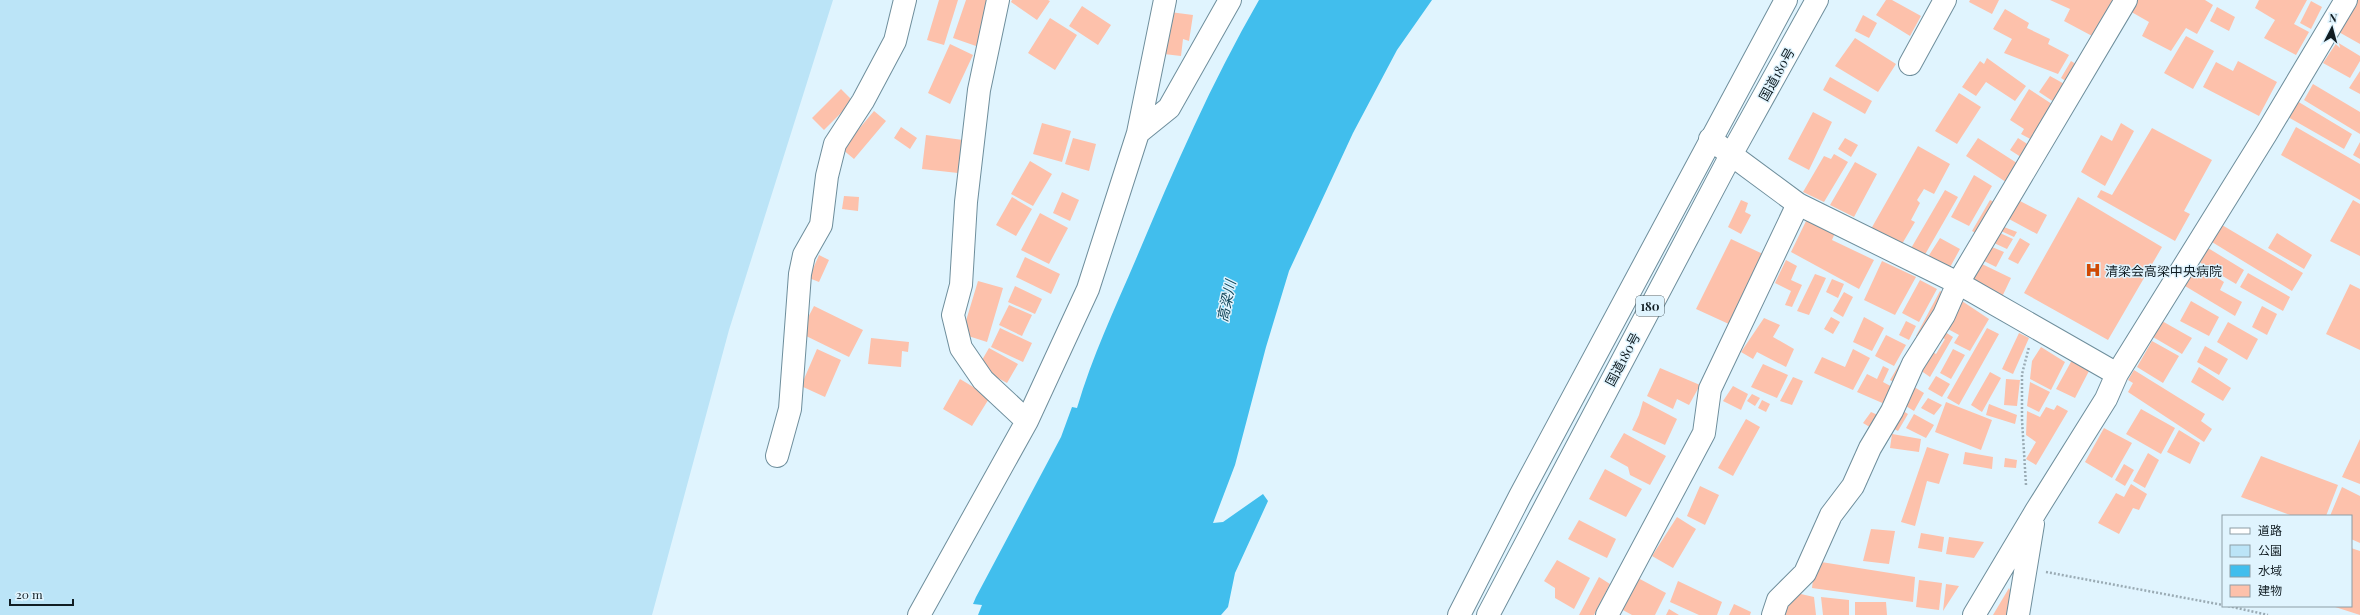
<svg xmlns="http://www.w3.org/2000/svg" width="2360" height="615" viewBox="0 0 2360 615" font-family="'Playfair Display','Noto Sans JP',serif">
<rect width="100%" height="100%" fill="#e0f4fe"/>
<!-- green -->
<path fill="#bbe4f7" d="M0,0H833L729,330L652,615H0Z"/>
<!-- water -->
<path fill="#41beed" d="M1259,0H1432L1397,50L1353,133L1289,271L1266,347L1235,465L1213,523L1223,522L1263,494L1268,501L1235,573L1228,607L1221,615H978L982,605L973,604L976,597L1061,437L1072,407L1077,408C1092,357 1115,308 1136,259C1173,171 1211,83 1259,0Z"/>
<!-- building -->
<path fill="#fdc1ab" d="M939,0H958L944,45L927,40Z
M966,0H986L992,2L976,46L953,38Z
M1012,0H1048L1050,1L1037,20L1011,2Z
M1886,0H1892L1921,16L1910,36L1876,15Z
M1970,0H1999L1992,14L1969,2Z
M2050,0H2113L2114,1L2094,37L2064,21L2070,9Z
M2134,0H2205L2213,5L2197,34L2186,28L2171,51L2142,36L2149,22L2128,10Z
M2259,0H2307L2294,24L2309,32L2296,55L2264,38L2275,20L2255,8Z
M2356,0H2360V44L2337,31Z
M2311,1L2322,7L2311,29L2300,23Z
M1082,6L1111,25L1098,45L1069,26Z
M2217,7L2235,17L2229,31L2210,21Z
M2005,9L2029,23L2027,28L2050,39L2048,44L2069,55L2058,74L2004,53L2012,39L1993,29Z
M1170,12L1193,15L1189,41L1183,39L1181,56L1164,54Z
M1863,15L1877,23L1869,38L1855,31Z
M1050,18L1077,35L1055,70L1028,53Z
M2186,36L2214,51L2193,89L2164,73Z
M1855,38L1896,64L1878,92L1835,66Z
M2337,42L2360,56V61L2350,78L2323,63Z
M950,44L973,55L950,104L928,93Z
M1987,58L2026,86L2015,101L1986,82L1976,96L1962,87L1980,61L1984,64Z
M2071,61L2079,66L2069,83L2061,78Z
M2238,61L2277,82L2259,116L2203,87L2216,62L2233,71Z
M2360,71V94L2349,88Z
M2050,76L2068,86L2057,104L2039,92Z
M1830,77L1872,101L1865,114L1823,90Z
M2313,84L2360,112V134L2304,100Z
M841,89L853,101L824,130L812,118Z
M2029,89L2055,106L2034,141L2021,134L2024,129L2010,120Z
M1959,93L1981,107L1957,144L1935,131Z
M2297,101L2352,134L2344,149L2288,117Z
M874,111L886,121L854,159L842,149Z
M1813,112L1832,122L1809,170L1788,159Z
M1042,123L1071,131L1062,162L1033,154Z
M2121,123L2134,131L2105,186L2081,172L2101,135L2112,141Z
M901,127L917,138L910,149L894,138Z
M2296,127L2360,164V200L2281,155Z
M2152,128L2212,160L2184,211L2190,214L2175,241L2097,197L2101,190L2112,195Z
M926,135L963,140L958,173L922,169Z
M1073,138L1096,144L1089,171L1065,164Z
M1845,138L1858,145L1851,157L1838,149Z
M1978,138L2020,165L2009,184L1966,156Z
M2018,138L2032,147L2024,159L2010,150Z
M2360,142V159L2353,155Z
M1918,146L1950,164L1934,194L1924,189L1917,200L1920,203L1911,220L1915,222L1902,244L1871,229Z
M1834,154L1848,162L1824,202L1803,192L1824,156L1831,159Z
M1030,161L1052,174L1033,206L1011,194Z
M1855,162L1877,174L1854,217L1830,205Z
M1974,175L1992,186L1969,226L1951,217Z
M1945,190L1958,197L1923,258L1910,250Z
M1062,192L1079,200L1070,221L1053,213Z
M844,196L859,197L858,211L842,209Z
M1012,197L1032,209L1016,236L996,225Z
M2078,197L2162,247L2108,340L2024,293Z
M1741,200L1748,203L1745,212L1751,215L1741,234L1728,227Z
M1990,200L2000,205L1983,237L1972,231Z
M2353,200L2360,204V256L2330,241Z
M2020,201L2047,215L2037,234L2009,219Z
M1040,213L1068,228L1049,264L1021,250Z
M1807,219L1835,233L1832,240L1874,260L1859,289L1791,252Z
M2222,225L2303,273L2292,291L2212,242Z
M2004,227L2017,232L2014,237L2001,231Z
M2000,233L2013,239L2007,249L1994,243Z
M2277,233L2312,255L2304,269L2268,248Z
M1940,238L1960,249L1948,271L1926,260Z
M2020,238L2030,244L2018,264L2008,259Z
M1731,239L1765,255L1731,325L1696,309Z
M1992,247L2004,252L1996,267L1984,261Z
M2208,248L2244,270L2236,284L2199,262Z
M819,255L829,260L819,282L809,278Z
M1025,257L1060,274L1051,294L1016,277Z
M1786,260L1797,266L1791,280L1802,285L1792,307L1785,305L1791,291L1775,283Z
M1882,261L1916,277L1895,315L1864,300Z
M1982,264L2011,278L2001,299L1971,283Z
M2197,265L2224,282L2220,290L2242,302L2235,316L2185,286Z
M2248,273L2290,297L2283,311L2240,287Z
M1815,274L1826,278L1809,315L1797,311Z
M1832,279L1844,284L1838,298L1826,292Z
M1920,280L1937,289L1919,322L1902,313Z
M978,281L1003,288L987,342L962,334Z
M2350,284L2360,289V350L2326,334Z
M1015,286L1042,299L1035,314L1008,302Z
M1940,291L1949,296L1924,339L1916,336Z
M1844,292L1853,297L1843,317L1833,311Z
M1962,301L1989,319L1970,351L1954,343L1959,335L1946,328Z
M2191,301L2219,317L2209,336L2180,321Z
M1009,305L1032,315L1022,336L999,325Z
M814,306L863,330L849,357L800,333Z
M2262,306L2277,314L2267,335L2252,327Z
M1831,317L1840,322L1833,334L1824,329Z
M1864,317L1884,328L1872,351L1853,342Z
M1764,318L1780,325L1773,337L1794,349L1786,367L1757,352L1753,359L1741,352Z
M1906,321L1916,326L1909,340L1899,335Z
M2162,321L2192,338L2182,354L2153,337Z
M2228,322L2258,339L2247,360L2217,342Z
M1000,328L1032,343L1023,362L991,347Z
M1987,328L1999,334L1959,405L1947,398Z
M1945,332L1953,337L1930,377L1920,370L1931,351L1936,354L1945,339L1941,337Z
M2019,333L2029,338L2013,374L2002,369Z
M1886,335L1906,345L1894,366L1875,356Z
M871,338L909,342L908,352L902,351L901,367L868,364Z
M2152,341L2179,356L2163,383L2137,367Z
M2205,346L2228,359L2219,375L2197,362Z
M2041,347L2065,362L2051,390L2030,379L2032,361Z
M989,348L1018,364L1007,383L978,367Z
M817,349L841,360L825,397L801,386Z
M1853,349L1870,358L1853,390L1814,373L1822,357L1845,367Z
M1953,349L1965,355L1951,379L1940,373Z
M2072,360L2090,369L2075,398L2056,389Z
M1763,364L1788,375L1777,398L1751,387Z
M1899,365L1908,369L1900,385L1890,380Z
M1883,366L1889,369L1883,382L1896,389L1887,405L1857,392L1867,374L1877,379Z
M2199,367L2231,388L2223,401L2191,382Z
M1660,368L1700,385L1689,405L1677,399L1673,409L1647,396Z
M2134,370L2205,414L2201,421L2212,429L2204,442L2128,392L2133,383L2128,380Z
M1990,372L2001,378L1982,412L1971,405Z
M1936,376L1950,384L1942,397L1928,389Z
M1793,377L1803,381L1792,405L1780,401Z
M960,379L990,397L972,426L943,409Z
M2006,379L2020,380L2017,406L2004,405Z
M2030,382L2050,392L2039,412L2027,406Z
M1911,385L1924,393L1914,411L1901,403Z
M1733,386L1748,394L1741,410L1723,401Z
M1752,394L1760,398L1755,406L1747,401Z
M1928,398L1942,405L1934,415L1921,408Z
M1762,400L1770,404L1766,412L1758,408Z
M1643,401L1677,419L1665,445L1632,430L1639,415Z
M1946,402L1992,420L1981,450L1935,432Z
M1989,404L2017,415L2015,424L1986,415Z
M2057,405L2068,411L2036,465L2026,459L2036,442L2026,435L2027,411L2040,417L2046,407L2054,410Z
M1898,408L1908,414L1898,431L1888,426Z
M2141,409L2175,428L2161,454L2126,434Z
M1871,412L1880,416L1873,429L1863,423Z
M1914,414L1934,425L1926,438L1906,428Z
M1746,419L1760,427L1733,476L1718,468Z
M2104,428L2132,443L2112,478L2085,462Z
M2179,430L2200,443L2190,464L2167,452Z
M1624,433L1666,456L1650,485L1630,475L1628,467L1610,457Z
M1892,434L1921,439L1919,452L1890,448Z
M2360,439V484L2342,477Z
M1927,447L1949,454L1939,484L1927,481L1915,526L1901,522Z
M1965,452L1993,457L1992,469L1963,464Z
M2148,453L2159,460L2145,488L2133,481Z
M2261,456L2338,485L2326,516H2293L2241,497Z
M2005,458L2017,460L2016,468L2004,467Z
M2124,464L2134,470L2125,486L2115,480Z
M1605,469L1642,489L1626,517L1589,499Z
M2131,484L2147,494L2139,510L2133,508L2119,534L2098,523L2116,493L2124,497Z
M1700,486L1719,495L1705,525L1687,516Z
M2342,487L2360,496V543L2351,539V516H2330Z
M1677,517L1696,529L1673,568L1652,556Z
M1579,520L1616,539L1607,558L1568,539Z
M1871,529L1895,531L1889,564L1863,561Z
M1921,533L1944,537L1942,552L1918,548Z
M1949,537L1984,542L1974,558L1946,554Z
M2351,548L2360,551V615L2332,606H2351Z
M1557,560L1590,578L1574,609L1555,598V588L1544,581Z
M1815,561L1915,577L1913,602L1812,588Z
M1599,577L1610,584L1594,615H1579Z
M1638,578L1666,593L1655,615H1632L1621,609Z
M1919,580L1942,583L1939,610L1916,607Z
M1678,581L1722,602L1717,615H1699L1670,602Z
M1946,584L1959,586L1943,611Z
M2009,588L2015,601L2007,615H1993Z
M1792,592L1814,597L1816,615H1781Z
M1821,597L1849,600V615H1823Z
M1855,602H1886L1887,615H1855Z
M1734,604L1751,612L1750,615H1729Z
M1669,609L1679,615H1666Z"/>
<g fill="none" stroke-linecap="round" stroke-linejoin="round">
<defs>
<path id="minor" d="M998,0L979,90L966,202L961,285L953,315L961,348L983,380L1027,421
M1910,64L1945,0
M1138,133L1169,108L1230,0
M1710,139L1798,204L1958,283L2117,374
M777,456L790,409L800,274L804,255L821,225L827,176L835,144L863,101L895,41L905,0
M919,615L1027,421L1088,289L1138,133L1165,0
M1607,615L1704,433L1710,389L1798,204
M1773,615L1778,600L1805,573L1831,515L1853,486L1870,448L1892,411L1913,364L1944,315L1958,283L2126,0
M1974,615L2036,511L2106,399L2117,374L2266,134L2346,0
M2018,615L2033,524"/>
<path id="highway" d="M1459,615L1520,496L1786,0
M1488,615L1731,155L1817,0"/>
</defs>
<!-- minor casing -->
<use href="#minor" stroke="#6e8e9c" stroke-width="24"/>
<!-- highway casing -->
<use href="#highway" stroke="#6e8e9c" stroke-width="24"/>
<!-- path -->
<path stroke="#9aabb4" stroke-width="2.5" stroke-dasharray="2 2" stroke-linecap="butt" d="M2026,485L2022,420V374L2029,347
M2046,572L2223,605
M2228,606L2268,615"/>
<!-- minor -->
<use href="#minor" stroke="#fff" stroke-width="22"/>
<!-- highway -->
<use href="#highway" stroke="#fff" stroke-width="22"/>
</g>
<!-- icons -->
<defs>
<symbol id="hospital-bare" viewBox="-9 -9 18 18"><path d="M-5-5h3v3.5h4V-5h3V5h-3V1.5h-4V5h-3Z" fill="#cf4a04" stroke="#e0f4fe" stroke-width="2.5" paint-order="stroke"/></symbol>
</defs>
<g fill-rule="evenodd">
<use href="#hospital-bare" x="2082" y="259" width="22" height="22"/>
</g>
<g text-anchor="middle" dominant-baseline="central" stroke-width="3" stroke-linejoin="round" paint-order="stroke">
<!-- shield labels -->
<rect fill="#e0f4fe" stroke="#4f5e65" stroke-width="1" x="1636" y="296" width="28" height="20" rx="3"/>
<g font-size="12" font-weight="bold" fill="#111d23">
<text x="1650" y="306">180</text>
</g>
<!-- street labels -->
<g font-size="13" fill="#111d23" stroke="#e0f4fe">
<text transform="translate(1776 74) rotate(-61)">国道180号</text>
<text transform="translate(1622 359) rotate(-62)">国道180号</text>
</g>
<!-- poi labels -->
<g font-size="13" fill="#111d23" stroke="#e0f4fe" text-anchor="start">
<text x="2105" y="270">清梁会高梁中央病院</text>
</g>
<!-- water labels -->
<g font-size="14" font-style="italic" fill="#124659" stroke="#e0f4fe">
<text transform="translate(1226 301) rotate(-78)">高梁川</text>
</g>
</g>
<!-- legend -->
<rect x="2222" y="515" width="130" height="92" fill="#e0f4fe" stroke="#8d9ea6"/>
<rect x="2230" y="528" width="20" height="6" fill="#ffffff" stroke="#8d9ea6"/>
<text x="2258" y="535" font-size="12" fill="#111d23">道路</text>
<rect x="2230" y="545" width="20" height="12" fill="#bbe4f7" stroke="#8d9ea6"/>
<text x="2258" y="555" font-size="12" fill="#111d23">公園</text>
<rect x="2230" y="565" width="20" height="12" fill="#41beed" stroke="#8d9ea6"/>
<text x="2258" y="575" font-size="12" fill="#111d23">水域</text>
<rect x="2230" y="585" width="20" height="12" fill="#fdc1ab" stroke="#8d9ea6"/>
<text x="2258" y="595" font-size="12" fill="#111d23">建物</text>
<!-- north arrow -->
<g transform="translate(2332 28) rotate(6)" stroke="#e0f4fe" stroke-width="3" paint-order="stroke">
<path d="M0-3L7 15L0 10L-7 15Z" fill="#111d23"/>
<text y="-6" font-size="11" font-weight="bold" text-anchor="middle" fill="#111d23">N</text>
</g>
<!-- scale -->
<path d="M10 599v6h63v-6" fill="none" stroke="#111d23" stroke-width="2"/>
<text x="16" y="599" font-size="12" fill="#111d23" stroke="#e0f4fe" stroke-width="3" paint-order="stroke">20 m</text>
</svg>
